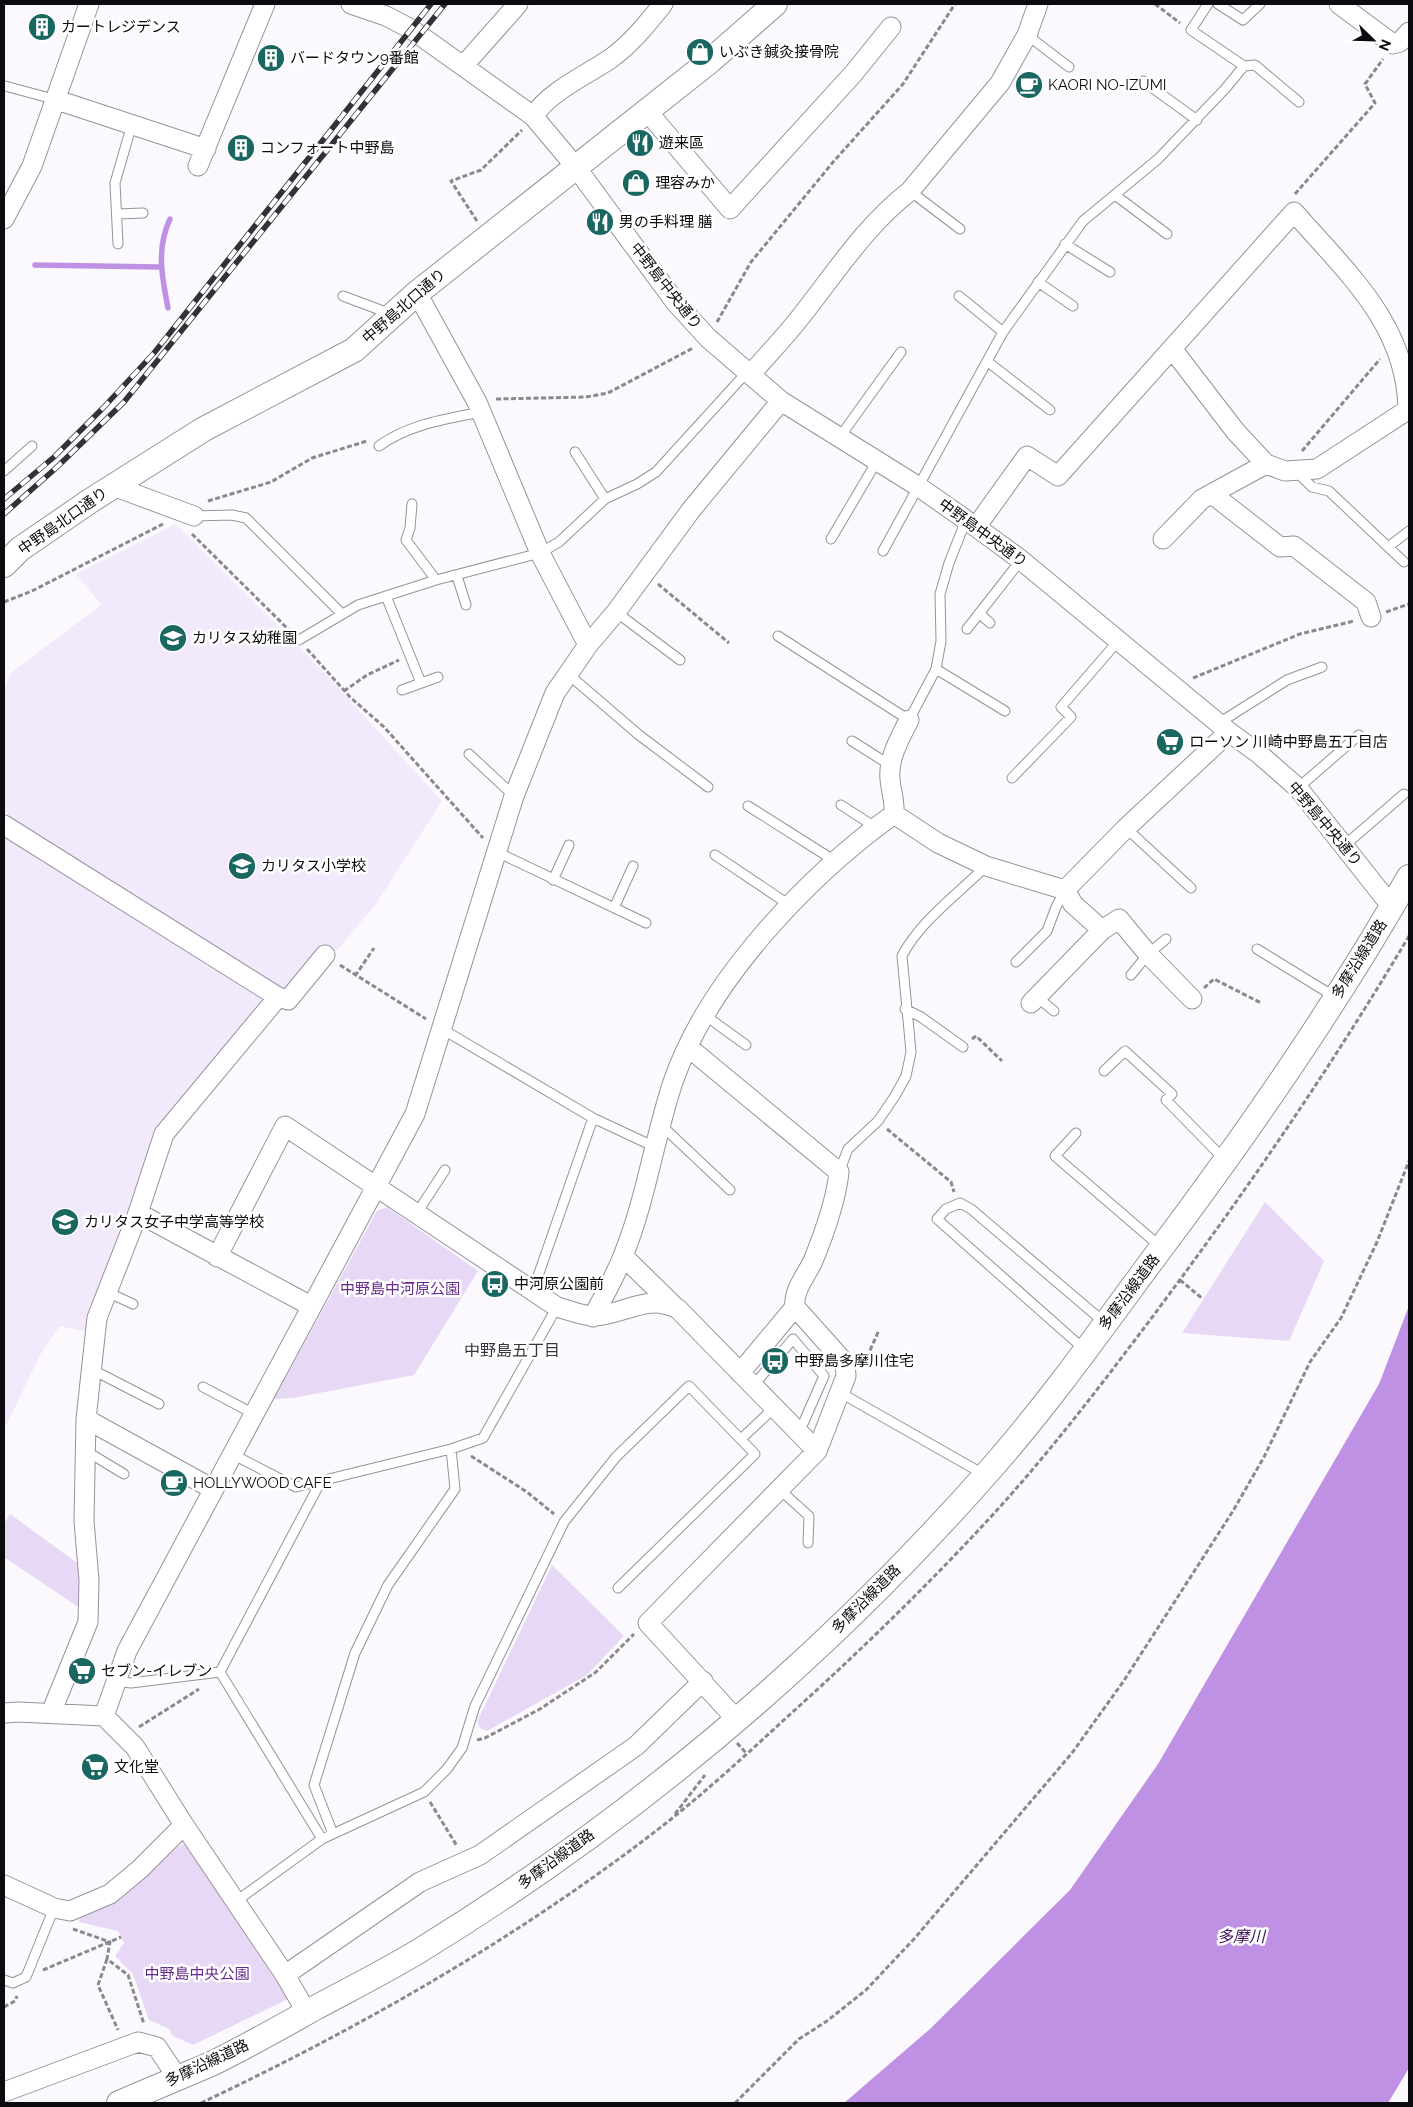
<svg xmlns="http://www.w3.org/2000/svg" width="1413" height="2107" viewBox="0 0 1413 2107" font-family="Raleway,'Noto Sans JP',sans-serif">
<rect width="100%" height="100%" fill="#fbf9fe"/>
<!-- built -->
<path fill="#f3e9fd" d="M176,524L323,671L442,801L376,904L333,955L287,990L4,816V687L13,671L101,605L76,574Z
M4,833L260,992L261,1007L162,1126L87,1332L60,1326L40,1355L4,1430Z"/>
<!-- green -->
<path fill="#e7d8f5" d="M1265,1202L1324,1261L1289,1341L1182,1333Z
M387,1207L478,1271L414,1375L293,1398L274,1399L377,1211Z
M10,1514L80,1565L84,1611L4,1557V1524Z
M552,1565L624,1636L587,1675L487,1731L480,1728L477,1722Z
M185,1844L288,1999L193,2045L173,2036L169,2029L149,2020L133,1974L115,1956L124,1943L118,1931L79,1922V1918L116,1901L179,1846Z"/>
<!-- water -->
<path fill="#bf91e5" d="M1409,1306V2068L1388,2103H844L930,2029L1070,1890L1158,1764L1379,1384Z"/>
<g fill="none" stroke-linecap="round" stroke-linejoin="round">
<!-- stream -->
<path stroke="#bf91e5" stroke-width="5.5" d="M35,265L160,267
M168,308C162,277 156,249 170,219"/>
<defs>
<path id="service" d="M1208,4L1191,30L1244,66L1255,65L1299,102
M1218,4L1243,20L1260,4
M1027,35L1069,67
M1143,81L1197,120
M5,86L57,100
M910,191L960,229
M1115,195L1167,234
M117,214L143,213
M118,244L115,183L132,124
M1065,244L1110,272
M1038,282L1073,306
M343,296L391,314
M959,296L1003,332
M988,362L1050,410
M839,438L901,352
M379,446C409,424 446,419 481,412
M575,452L605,499
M4,471L32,446
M1297,472L1312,487L1329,491L1404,562
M412,504L410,528L406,540L436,580
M194,516L232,515L246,518L341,613
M831,539L877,461
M1388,547L1409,531
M883,551L1003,332L1083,221L1158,159L1225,89L1244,66
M457,576L466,605
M386,596L421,683
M616,612L680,660
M979,613L990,623
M967,629L1021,560
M778,636L909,720L936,669L941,641L940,594L949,563L966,520
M299,640L358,605L436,580L540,553L559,542L605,499L637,484L656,472L748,371
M936,669L1005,711
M568,674L639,735L708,787
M402,690L438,677
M1219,723L1287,680L1322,667
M852,741L890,765
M469,754L514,796
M1012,778L1071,717L1061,707L1119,640
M1298,788L1359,735
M841,805L875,827
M748,806L835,861
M1126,828L1191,888
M1345,845L1404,794
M497,852L646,923
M715,855L791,906
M553,880L569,845
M614,908L633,866
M1257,949L1335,997
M1016,962L1047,931L1056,907L1065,890
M1131,975L1148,954L1166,939
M1037,997L1054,1011
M905,1009L921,1017L963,1047
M706,1016L746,1045
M442,1029L593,1118L655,1147
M1104,1071L1125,1051L1172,1094L1166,1100L1225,1160
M661,1125L730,1190
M1076,1133L1055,1156L1162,1248
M839,1172L848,1149L878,1121L895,1096L906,1076L911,1052L902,956C920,921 958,894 986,866
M417,1213L445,1170
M530,1291L537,1279L593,1118
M107,1292L133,1304
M1085,1350L937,1219L946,1209L960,1203L971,1209L1105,1323
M91,1369L159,1404
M753,1386L793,1339L824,1376L799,1433
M203,1387L254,1414
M839,1392L985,1475
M741,1439L774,1408
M86,1451L124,1474
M232,1454L296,1487L451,1449L483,1438L557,1307
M779,1489L809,1516L808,1543
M220,1672L322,1839
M114,1681L131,1683L220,1672L320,1483
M333,1834L314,1785L355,1653L388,1585L455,1489L451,1449
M235,1902L322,1839L424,1792L447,1769L462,1748L475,1706L564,1522L616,1457L689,1386L755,1454L618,1588
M4,1980L13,1983L26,1977L54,1908"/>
<path id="minor" d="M351,4L386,16L411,29L533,116L575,166L676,303L708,338L781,401L919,487L976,527L1021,560L1229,732L1258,753L1298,788L1392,907
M1339,4L1393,44L1400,42L1409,32
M464,65L518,4
M57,100L206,149
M647,111L730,209L853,74L891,27
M533,116C552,90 583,77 610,59C631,44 647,24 663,4
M198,166L265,4
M4,219L32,166L89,4
M417,293L477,402L540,553L588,645
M1173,350L1236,432L1266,464L1285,471L1317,469L1409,409
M751,374C768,354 786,336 802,315C836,272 866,225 910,191L1000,83L1027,35L1038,4
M113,486L194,516
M1212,494L1280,547L1294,546L1366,602L1371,617
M976,527L1027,456L1058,476L1294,212C1346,272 1407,324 1408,410
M1163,539L1202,499L1266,464
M894,814C895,801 891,791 890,779C888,758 900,738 909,720
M4,825L278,997L288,1000L325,955
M1102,930L1119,919L1148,954L1192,999
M1031,1003L1102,930L1073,904L1065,890
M688,1047L839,1172C836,1202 824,1234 813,1261C806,1276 793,1290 795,1307
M138,1213L311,1306
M623,1256L675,1307
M217,1257L285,1126L557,1307C569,1310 584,1317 595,1316C627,1314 646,1293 678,1309L817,1451
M593,1317C603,1297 615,1277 623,1256C646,1200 654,1139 673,1082C708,980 808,876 894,814L938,843L986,866L1065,890L1126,828L1229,732
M86,1419L213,1489
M4,1713L18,1712L104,1716L135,1747L184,1825L285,1975L307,2013
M51,1713L88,1622L89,1580L84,1521L86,1419L97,1318L138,1213L164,1134L278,997
M104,1716L127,1651L415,1114L514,796L555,693L588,645L616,612L691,510L781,401
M736,1719L648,1623L817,1451L846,1376L845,1363L795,1307L740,1373
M4,1885L54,1908L70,1911L110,1894L140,1869L184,1825
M285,1975L420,1882L480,1855L636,1746L703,1681
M4,2092L138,2042L157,2047L177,2077"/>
<path id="tertiary" d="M4,565L20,549L90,501L204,429L354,350L417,293L710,61L775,4
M119,2103C149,2090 181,2077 211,2064C246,2047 281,2027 315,2008C350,1989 386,1971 419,1951C631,1821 824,1658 989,1471C1049,1403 1102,1328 1156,1255C1247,1134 1334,1009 1409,877"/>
</defs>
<!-- service casing -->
<use href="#service" stroke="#97919d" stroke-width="11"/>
<!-- minor casing -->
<use href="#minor" stroke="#97919d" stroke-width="21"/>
<!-- tertiary casing -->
<use href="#tertiary" stroke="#97919d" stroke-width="26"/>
<!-- path -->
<path stroke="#8b898e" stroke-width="3" stroke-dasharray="5 2.5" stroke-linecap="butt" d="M1155,4L1180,23
M1295,194L1375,103L1365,84L1383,59
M477,221L451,181L481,170L522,130
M717,322L751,262L834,161L903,84L955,4
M496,399L586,397L608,393L693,348
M1302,451L1380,359
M208,501L271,482L312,458L367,441
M192,534L291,632
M658,584L729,643
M4,602L32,591L163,524
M1386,612L1409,604
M307,649L350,697L384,727L483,838
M1193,678L1300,634L1354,621
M344,691L367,675L399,660
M340,965L426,1019
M355,976L374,948
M1204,988L1214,979L1261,1003
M972,1039L976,1036L1002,1061
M887,1129L951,1182L954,1192
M1180,1280L1203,1299
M864,1364L879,1330
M471,1456L527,1492L554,1514
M139,1727L199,1689
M477,1740L485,1738L540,1709L596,1672L634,1634
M737,1743L747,1754
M430,1802L457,1846
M675,1814L705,1775
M73,1929L110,1942L107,1959L128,1975L144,2024
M107,1959L98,1985L118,2030
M43,1970L121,1937
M4,2007L15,2001L17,1996
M201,2103C366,2025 526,1933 670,1820C710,1788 748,1753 786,1718C856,1655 924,1589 988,1520C1046,1457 1099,1388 1150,1320C1243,1196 1330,1069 1409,936
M735,2103L799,2039L827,2021L866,1990L914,1939L1072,1753L1123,1682L1233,1511L1264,1457L1310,1362L1341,1318L1377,1242L1409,1161"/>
<!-- service -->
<use href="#service" stroke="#fff" stroke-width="9"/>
<!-- minor -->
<use href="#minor" stroke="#fff" stroke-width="19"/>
<!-- tertiary -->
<use href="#tertiary" stroke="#fff" stroke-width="24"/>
<defs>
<path id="rail" d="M4,499L54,457L103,408L154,353L431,4
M4,514L56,468L124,402L445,4"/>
</defs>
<!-- rail casing -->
<use href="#rail" stroke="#333135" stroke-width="5.5"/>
<!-- rail -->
<use href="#rail" stroke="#fff" stroke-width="4" stroke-dasharray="11" stroke-linecap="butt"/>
</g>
<!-- icons -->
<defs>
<symbol id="building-disc" viewBox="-11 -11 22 22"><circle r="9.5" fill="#1a6660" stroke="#fff"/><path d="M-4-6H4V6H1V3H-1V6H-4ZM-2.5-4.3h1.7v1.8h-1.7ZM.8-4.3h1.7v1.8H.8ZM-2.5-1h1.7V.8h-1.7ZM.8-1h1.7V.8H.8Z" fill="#fff"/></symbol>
<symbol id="shop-disc" viewBox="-11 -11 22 22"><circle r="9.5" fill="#1a6660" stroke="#fff"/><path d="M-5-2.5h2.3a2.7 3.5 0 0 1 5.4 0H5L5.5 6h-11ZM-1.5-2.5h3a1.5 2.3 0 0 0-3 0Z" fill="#fff"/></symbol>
<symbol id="cafe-disc" viewBox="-11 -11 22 22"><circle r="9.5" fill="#1a6660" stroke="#fff"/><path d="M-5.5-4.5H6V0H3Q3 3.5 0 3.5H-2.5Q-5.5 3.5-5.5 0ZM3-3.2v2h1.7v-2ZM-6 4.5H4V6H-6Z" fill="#fff"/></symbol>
<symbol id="restaurant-disc" viewBox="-11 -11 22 22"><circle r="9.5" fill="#1a6660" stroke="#fff"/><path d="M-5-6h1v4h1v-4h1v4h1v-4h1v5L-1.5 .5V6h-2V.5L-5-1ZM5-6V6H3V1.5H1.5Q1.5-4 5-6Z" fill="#fff"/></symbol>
<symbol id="school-disc" viewBox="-11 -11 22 22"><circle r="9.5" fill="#1a6660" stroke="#fff"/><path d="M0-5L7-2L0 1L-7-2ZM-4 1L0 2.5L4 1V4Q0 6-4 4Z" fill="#fff"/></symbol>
<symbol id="supermarket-disc" viewBox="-11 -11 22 22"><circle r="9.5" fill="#1a6660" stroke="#fff"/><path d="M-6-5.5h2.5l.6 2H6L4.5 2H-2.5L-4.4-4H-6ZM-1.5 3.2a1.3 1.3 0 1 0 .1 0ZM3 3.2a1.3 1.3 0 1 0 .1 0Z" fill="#fff"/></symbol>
<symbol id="bus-disc" viewBox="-11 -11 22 22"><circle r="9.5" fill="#1a6660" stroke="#fff"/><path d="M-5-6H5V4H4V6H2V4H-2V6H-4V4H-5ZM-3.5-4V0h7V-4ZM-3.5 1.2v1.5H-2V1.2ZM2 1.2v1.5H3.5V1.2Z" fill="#fff"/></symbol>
</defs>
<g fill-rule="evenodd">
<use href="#building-disc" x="26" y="11" width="32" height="32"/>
<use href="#shop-disc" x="684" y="36" width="32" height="32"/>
<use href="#building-disc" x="255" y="42" width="32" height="32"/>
<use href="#cafe-disc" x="1013" y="69" width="32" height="32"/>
<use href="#restaurant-disc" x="624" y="127" width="32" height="32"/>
<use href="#building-disc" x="225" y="132" width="32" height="32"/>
<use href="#shop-disc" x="620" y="167" width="32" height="32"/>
<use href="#restaurant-disc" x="584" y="206" width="32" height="32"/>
<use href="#school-disc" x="157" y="622" width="32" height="32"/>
<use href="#supermarket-disc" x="1154" y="726" width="32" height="32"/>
<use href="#school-disc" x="226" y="850" width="32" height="32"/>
<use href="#school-disc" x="49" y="1206" width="32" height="32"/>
<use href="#bus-disc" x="479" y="1268" width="32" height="32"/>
<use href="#bus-disc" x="759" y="1345" width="32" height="32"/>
<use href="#cafe-disc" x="158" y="1467" width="32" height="32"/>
<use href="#supermarket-disc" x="66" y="1655" width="32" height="32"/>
<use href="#supermarket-disc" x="79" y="1751" width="32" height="32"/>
</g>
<g text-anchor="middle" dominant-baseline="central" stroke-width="5" stroke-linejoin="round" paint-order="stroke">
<!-- poi labels -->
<g font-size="15" fill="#0d0b0f" stroke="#fff" text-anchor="start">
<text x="61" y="27">カートレジデンス</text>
<text x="719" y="52">いぶき鍼灸接骨院</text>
<text x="290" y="58">バードタウン9番館</text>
<text x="1048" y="85">KAORI NO-IZUMI</text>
<text x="659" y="143">遊来區</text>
<text x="260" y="148">コンフォート中野島</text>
<text x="655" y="183">理容みか</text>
<text x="619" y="222">男の手料理 膳</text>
<text x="192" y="638">カリタス幼稚園</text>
<text x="1189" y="742">ローソン 川崎中野島五丁目店</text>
<text x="261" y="866">カリタス小学校</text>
<text x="84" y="1222">カリタス女子中学高等学校</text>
<text x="514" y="1284">中河原公園前</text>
<text x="794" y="1361">中野島多摩川住宅</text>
<text x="193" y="1483">HOLLYWOOD CAFE</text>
<text x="101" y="1671">セブン-イレブン</text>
<text x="114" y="1767">文化堂</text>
</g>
<!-- street labels -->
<g font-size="15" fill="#0d0b0f" stroke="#fff">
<text transform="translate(666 286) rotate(52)">中野島中央通り</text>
<text transform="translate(404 306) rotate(-41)">中野島北口通り</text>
<text transform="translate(63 521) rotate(-35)">中野島北口通り</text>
<text transform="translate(983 533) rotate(36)">中野島中央通り</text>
<text transform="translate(1325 824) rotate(50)">中野島中央通り</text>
<text transform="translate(1359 959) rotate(-58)">多摩沿線道路</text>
<text transform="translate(1129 1292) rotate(-53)">多摩沿線道路</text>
<text transform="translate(866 1599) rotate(-45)">多摩沿線道路</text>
<text transform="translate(556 1859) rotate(-36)">多摩沿線道路</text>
<text transform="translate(207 2063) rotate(-25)">多摩沿線道路</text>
</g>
<!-- park labels -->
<g font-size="15" fill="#662c8d" stroke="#fff">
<text x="400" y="1289">中野島中河原公園</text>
<text x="197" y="1974">中野島中央公園</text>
</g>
<!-- neighbourhood labels -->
<g font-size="16" fill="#39343e" stroke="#fff">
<text x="512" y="1350">中野島五丁目</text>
</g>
<!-- water labels -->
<g font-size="16" font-style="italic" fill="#3d0e59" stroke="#fff">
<text x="1241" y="1936">多摩川</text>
</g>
</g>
<!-- border -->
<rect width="1413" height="2107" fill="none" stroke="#0d0b0f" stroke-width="10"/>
<!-- north arrow -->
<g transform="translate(1373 40) rotate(113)" stroke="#ffffff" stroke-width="4" paint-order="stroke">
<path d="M0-4L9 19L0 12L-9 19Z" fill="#0d0b0f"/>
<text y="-8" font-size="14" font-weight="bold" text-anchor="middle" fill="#0d0b0f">N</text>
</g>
</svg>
